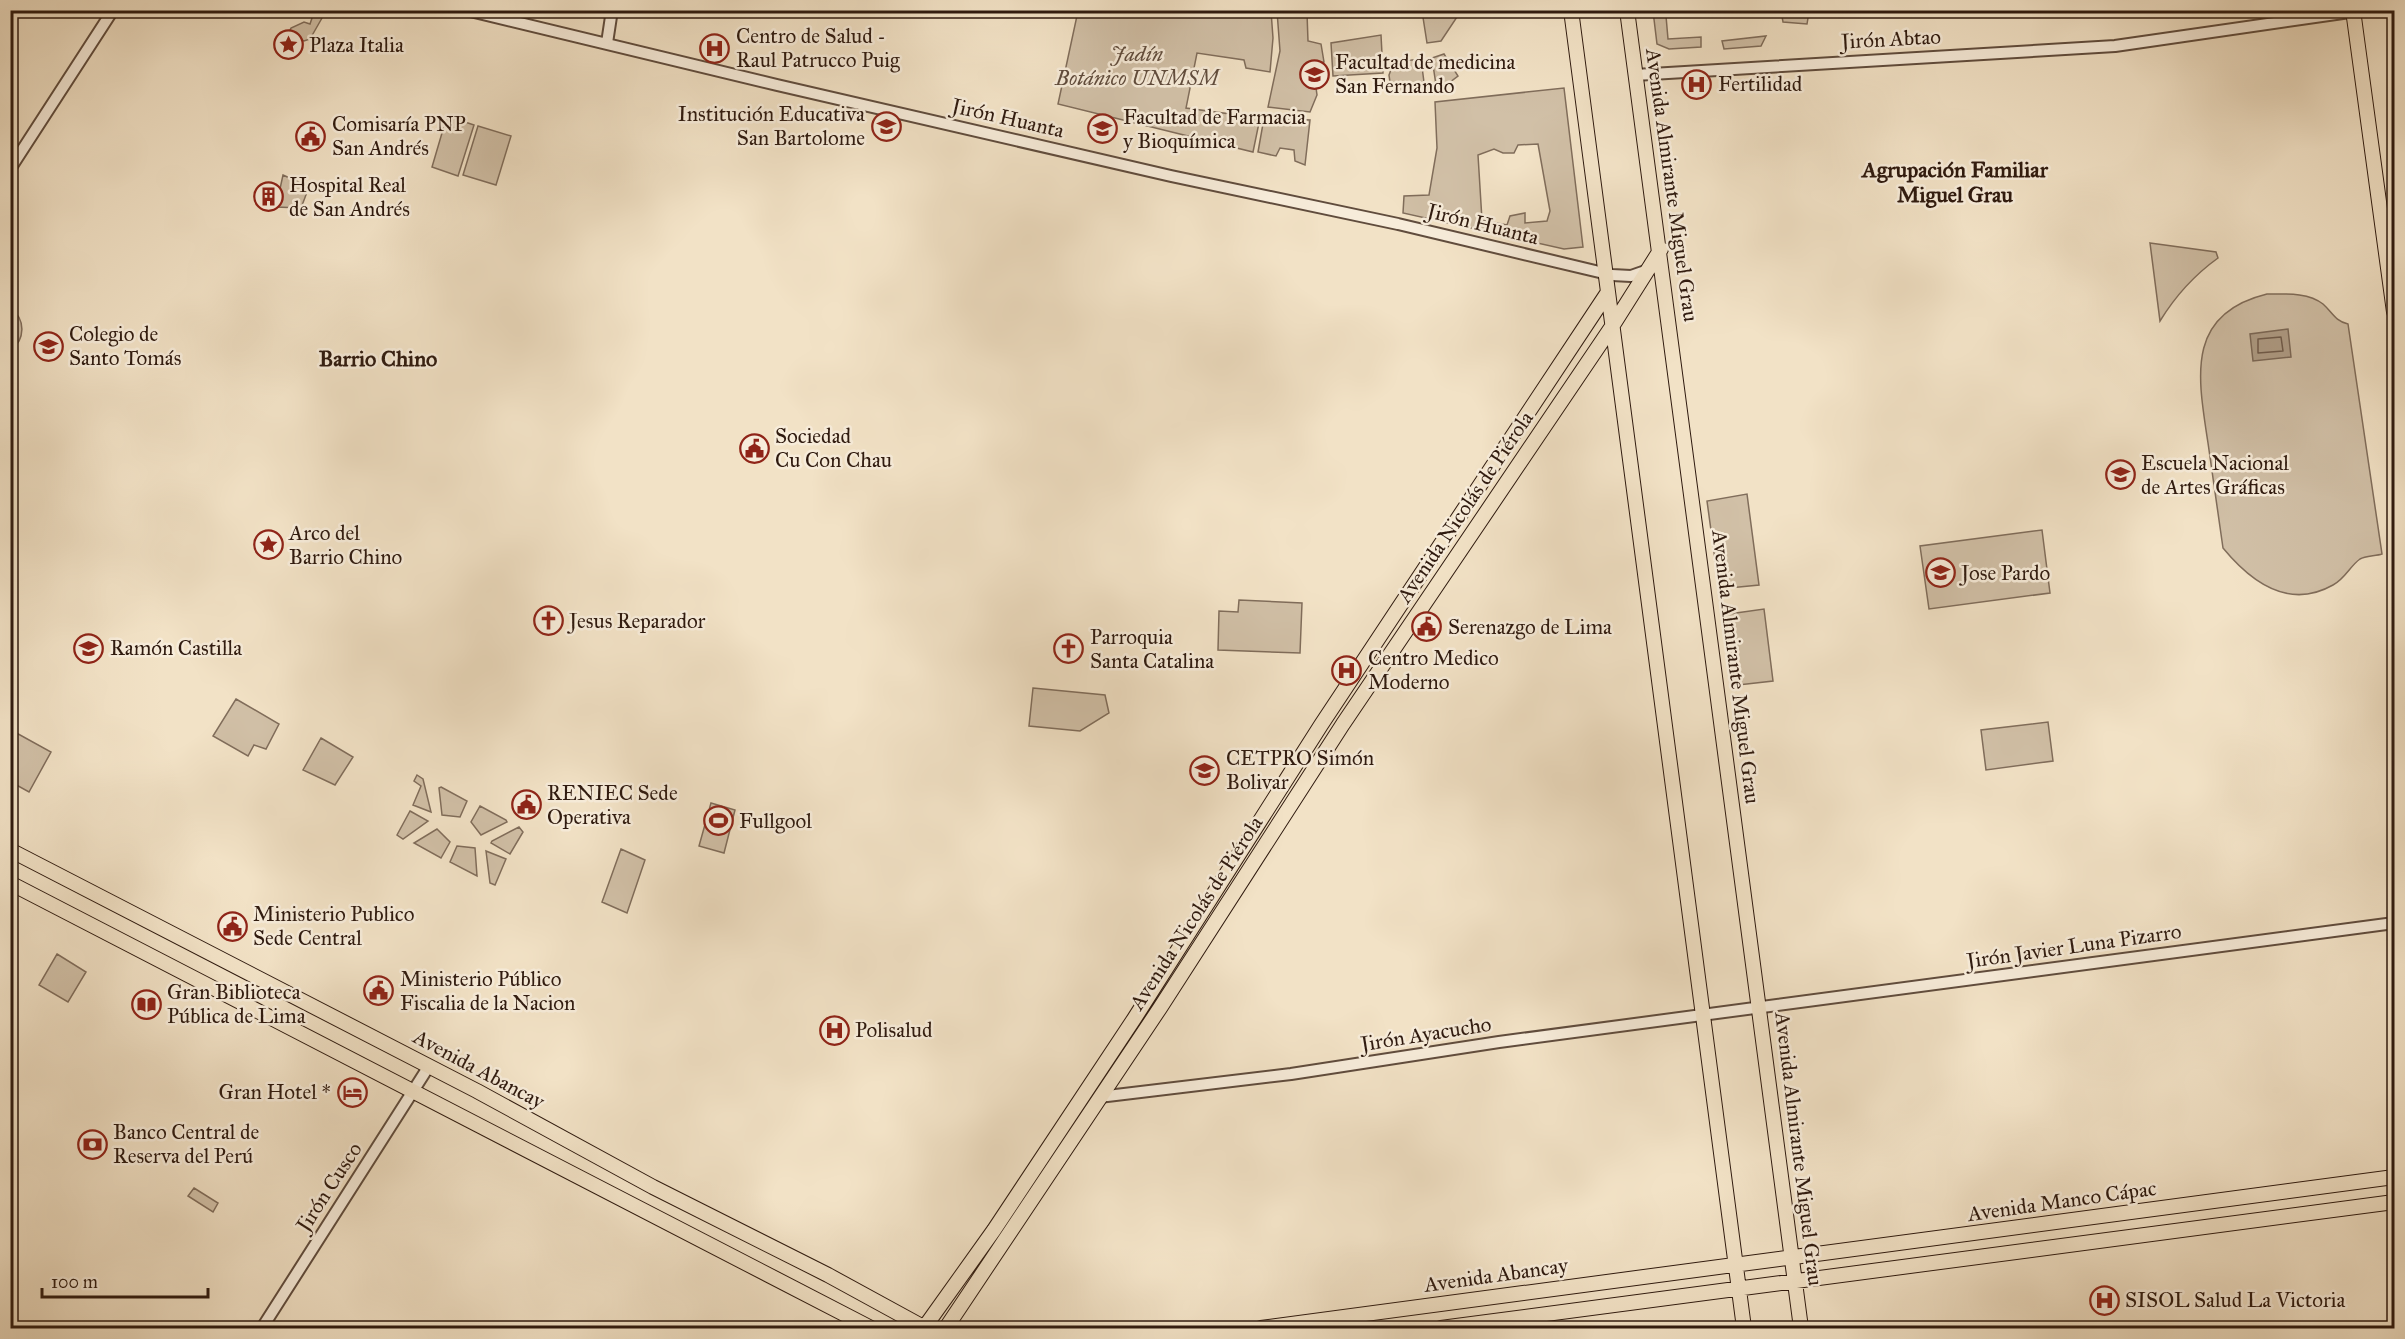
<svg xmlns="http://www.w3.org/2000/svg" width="2405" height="1339" viewBox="0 0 2405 1339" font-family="'IM FELL Great Primer',serif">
<rect width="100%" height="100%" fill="#f2e2c6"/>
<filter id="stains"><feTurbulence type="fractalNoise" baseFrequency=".00333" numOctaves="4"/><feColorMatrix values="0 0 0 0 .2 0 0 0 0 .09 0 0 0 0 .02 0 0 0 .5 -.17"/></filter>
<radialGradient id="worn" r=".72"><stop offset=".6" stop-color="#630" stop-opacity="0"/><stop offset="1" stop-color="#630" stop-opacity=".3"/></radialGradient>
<!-- green -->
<path fill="#d1c0a7" stroke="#806d5b" stroke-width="1.5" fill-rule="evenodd" d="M309,11H326L310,39L304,41L288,34L291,28L304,22L310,24L314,12Z
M1078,11H1271L1273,38L1270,72L1246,68L1244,60L1197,53L1186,108L1260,118L1253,152L1058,104Z
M1277,11H1316L1307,13L1308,41L1321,44L1324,62L1313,66L1317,95L1310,112L1268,107L1280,51Z
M1422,11V10L1461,11L1441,41L1427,43Z
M1653,11H1694V14L1666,16L1668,39L1701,37V47L1669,49L1657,44Z
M1781,11H1802L1808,18L1807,24L1783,22Z
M1381,35L1383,73L1333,76L1331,43Z
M1766,36L1761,46L1724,49L1722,41Z
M1444,54L1458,76L1437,92L1432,58Z
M1421,59L1425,90L1400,92L1391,89L1389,75L1394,62Z
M1564,88L1583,247L1564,249L1403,213L1404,196L1429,195L1437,148L1435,102ZM1538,144L1550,211L1547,221L1525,223V213L1510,216L1507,225L1482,220L1478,155L1494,149L1503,153H1514L1518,145Z
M447,116L474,125L458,176L432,167Z
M1264,118L1310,120L1305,165L1295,161L1294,150L1280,148L1276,156L1258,152Z
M478,126L511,136L496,185L463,175Z
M283,175L309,187L301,208L276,207Z
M2150,243L2216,252L2218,258C2193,276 2176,295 2160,321Z
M2267,294C2284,294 2308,292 2323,304C2332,312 2335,321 2348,324L2382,554C2376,556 2365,556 2360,559C2350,566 2345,579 2333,585C2289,610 2251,582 2223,548C2218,513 2213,478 2208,443C2198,377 2185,314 2267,294Z
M11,308C26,320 25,339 11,351Z
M1747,494L1759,585L1719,589L1707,501Z
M2042,530L2050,593L1929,609L1920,546Z
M1239,600L1302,603L1300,653L1218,650L1219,611L1238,612Z
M1764,609L1773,681L1738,685L1731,679L1722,615Z
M1033,688L1105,695L1109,713L1080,731L1029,726Z
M236,699L279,724L266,749L254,745L248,756L213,736Z
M2048,722L2053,761L1986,770L1981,730Z
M11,730L51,752L29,792L11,782Z
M321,738L353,757L335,785L303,770Z
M417,775L423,779L431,812L413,805L421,786L414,781Z
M441,787L467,801L460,817L442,815L439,788Z
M711,803L735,810L724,853L699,846Z
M480,806L506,820L507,822L481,835L471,822Z
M410,811L428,821L403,839L397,835Z
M519,827L523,832L510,854L491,843L492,841Z
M437,829L450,842L441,858L414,843Z
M457,846L475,848L477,876L450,862Z
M621,849L645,860L627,913L602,902Z
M486,851L506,859L495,885L490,883Z
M57,954L86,972L68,1002L39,985Z
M194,1188L218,1203L213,1212L188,1196Z"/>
<!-- water -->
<path fill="#b09e88" stroke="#7c6958" stroke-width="1.5" d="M2288,329L2291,357L2253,361L2250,334Z"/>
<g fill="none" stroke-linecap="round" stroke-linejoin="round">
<!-- shore -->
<path stroke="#705c4c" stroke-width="1.5" d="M2281,337L2283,351L2258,353V339Z"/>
<defs>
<path id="minor" d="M466,10L777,85L1171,176L1398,224L1612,275L1631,276L1648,270
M607,43L612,10
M1635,75L2115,46L2364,10
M10,169L113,10
M1099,1097L1291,1074L1499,1042L2394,923
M262,1328L429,1066"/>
<path id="major" d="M1571,10L1744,1328
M1627,10L1801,1328
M2353,10L2394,312
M10,850L477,1091L653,1187L828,1275L925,1328
M10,883L871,1328
M924,1328L994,1230L1134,1019L1321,725L1608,292
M946,1328L1160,1008L1343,724L1613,325L1661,249
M1261,1328L2394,1177
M1441,1328L2394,1202
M1543,1328L1547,1314"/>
</defs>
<!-- minor casing -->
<use href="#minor" stroke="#604c3d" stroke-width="14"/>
<!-- major casing -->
<use href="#major" stroke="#2f1a0f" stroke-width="16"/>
<!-- minor -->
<use href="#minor" stroke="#f7ecda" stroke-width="10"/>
<!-- major -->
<use href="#major" stroke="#f2e2c6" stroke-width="14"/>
</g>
<!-- icons -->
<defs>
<symbol id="sight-ring" viewBox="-11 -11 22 22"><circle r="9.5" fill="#f7ecda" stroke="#8f2418" stroke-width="1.5"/><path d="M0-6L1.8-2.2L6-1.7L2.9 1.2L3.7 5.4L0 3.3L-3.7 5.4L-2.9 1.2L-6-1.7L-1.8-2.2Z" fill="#8f2418"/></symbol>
<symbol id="hospital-ring" viewBox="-11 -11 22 22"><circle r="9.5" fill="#f7ecda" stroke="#8f2418" stroke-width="1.5"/><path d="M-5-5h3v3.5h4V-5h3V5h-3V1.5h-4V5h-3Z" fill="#8f2418"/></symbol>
<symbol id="university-ring" viewBox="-11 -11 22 22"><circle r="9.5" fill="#f7ecda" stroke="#8f2418" stroke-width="1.5"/><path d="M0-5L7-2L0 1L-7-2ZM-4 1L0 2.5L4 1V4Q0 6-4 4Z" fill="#8f2418"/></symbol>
<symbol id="school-ring" viewBox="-11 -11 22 22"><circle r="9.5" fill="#f7ecda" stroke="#8f2418" stroke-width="1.5"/><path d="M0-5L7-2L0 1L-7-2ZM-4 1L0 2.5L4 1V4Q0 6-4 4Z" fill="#8f2418"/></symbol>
<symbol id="civic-ring" viewBox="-11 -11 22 22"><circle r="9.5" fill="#f7ecda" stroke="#8f2418" stroke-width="1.5"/><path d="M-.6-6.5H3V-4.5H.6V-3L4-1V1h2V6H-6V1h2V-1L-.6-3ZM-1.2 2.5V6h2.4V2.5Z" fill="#8f2418"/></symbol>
<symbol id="building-ring" viewBox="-11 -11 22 22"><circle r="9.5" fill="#f7ecda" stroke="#8f2418" stroke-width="1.5"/><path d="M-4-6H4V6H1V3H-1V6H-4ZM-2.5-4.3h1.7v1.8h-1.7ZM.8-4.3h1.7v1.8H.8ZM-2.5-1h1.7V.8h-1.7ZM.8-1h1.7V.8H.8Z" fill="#8f2418"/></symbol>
<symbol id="church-ring" viewBox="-11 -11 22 22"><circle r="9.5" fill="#f7ecda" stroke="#8f2418" stroke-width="1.5"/><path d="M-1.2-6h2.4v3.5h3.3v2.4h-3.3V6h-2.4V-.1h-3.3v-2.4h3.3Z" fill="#8f2418"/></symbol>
<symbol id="stadium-ring" viewBox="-11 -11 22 22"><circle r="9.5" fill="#f7ecda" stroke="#8f2418" stroke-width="1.5"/><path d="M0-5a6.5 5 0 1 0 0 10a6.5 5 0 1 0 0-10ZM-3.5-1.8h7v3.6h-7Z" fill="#8f2418"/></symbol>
<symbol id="library-ring" viewBox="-11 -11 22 22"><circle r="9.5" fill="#f7ecda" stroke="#8f2418" stroke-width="1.5"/><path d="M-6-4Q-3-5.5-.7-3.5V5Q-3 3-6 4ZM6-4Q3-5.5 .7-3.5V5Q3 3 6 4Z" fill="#8f2418"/></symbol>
<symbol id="hotel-ring" viewBox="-11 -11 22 22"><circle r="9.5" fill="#f7ecda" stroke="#8f2418" stroke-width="1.5"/><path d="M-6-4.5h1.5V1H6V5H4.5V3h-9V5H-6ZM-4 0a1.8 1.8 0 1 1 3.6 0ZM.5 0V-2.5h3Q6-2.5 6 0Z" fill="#8f2418"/></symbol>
<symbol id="bank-ring" viewBox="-11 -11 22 22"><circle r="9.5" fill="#f7ecda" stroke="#8f2418" stroke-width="1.5"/><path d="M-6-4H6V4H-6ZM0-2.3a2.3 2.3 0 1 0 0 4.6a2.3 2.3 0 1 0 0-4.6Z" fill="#8f2418"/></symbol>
</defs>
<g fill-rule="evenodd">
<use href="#sight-ring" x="272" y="28" width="33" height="33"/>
<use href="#hospital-ring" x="698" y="32" width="33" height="33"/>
<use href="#university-ring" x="1298" y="58" width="33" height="33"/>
<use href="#hospital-ring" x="1680" y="68" width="33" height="33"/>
<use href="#school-ring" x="870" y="110" width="33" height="33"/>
<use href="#university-ring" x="1086" y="112" width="33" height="33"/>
<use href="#civic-ring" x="294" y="120" width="33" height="33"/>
<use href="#building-ring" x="252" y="180" width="33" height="33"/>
<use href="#school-ring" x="32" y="330" width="33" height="33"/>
<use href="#civic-ring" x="738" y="432" width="33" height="33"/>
<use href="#university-ring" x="2104" y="458" width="33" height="33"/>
<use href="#sight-ring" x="252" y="528" width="33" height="33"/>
<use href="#school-ring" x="1924" y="556" width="33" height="33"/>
<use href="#church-ring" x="532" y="604" width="33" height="33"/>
<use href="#civic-ring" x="1410" y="610" width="33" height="33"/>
<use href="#school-ring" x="72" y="632" width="33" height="33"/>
<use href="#church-ring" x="1052" y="632" width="33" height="33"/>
<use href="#hospital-ring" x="1330" y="654" width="33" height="33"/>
<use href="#university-ring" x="1188" y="754" width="33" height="33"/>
<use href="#civic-ring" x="510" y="788" width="33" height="33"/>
<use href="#stadium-ring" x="702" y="804" width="33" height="33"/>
<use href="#civic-ring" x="216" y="910" width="33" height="33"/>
<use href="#civic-ring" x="362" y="974" width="33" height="33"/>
<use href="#library-ring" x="130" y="988" width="33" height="33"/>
<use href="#hospital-ring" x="818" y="1014" width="33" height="33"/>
<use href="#hotel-ring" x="336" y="1076" width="33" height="33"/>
<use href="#bank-ring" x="76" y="1128" width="33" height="33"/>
<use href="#hospital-ring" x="2088" y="1284" width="33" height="33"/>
</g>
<g text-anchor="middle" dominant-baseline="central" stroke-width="5" stroke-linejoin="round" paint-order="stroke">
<!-- poi labels -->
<g font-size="21" fill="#2f1a0f" stroke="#f7ecda" text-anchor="start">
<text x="736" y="36">Centro de Salud -<tspan x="736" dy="24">Raul Patrucco Puig</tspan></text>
<text x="309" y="45">Plaza Italia</text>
<text x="1335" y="62">Facultad de medicina<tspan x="1335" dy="24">San Fernando</tspan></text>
<text x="1718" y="84">Fertilidad</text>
<text x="865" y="114" text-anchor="end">Institución Educativa<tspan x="865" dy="24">San Bartolome</tspan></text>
<text x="1123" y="117">Facultad de Farmacia<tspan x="1123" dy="24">y Bioquímica</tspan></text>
<text x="332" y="124">Comisaría PNP<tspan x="332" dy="24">San Andrés</tspan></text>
<text x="289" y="185">Hospital Real<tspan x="289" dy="24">de San Andrés</tspan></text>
<text x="69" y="334">Colegio de<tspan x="69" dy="24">Santo Tomás</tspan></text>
<text x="775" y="436">Sociedad<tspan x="775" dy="24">Cu Con Chau</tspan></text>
<text x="2141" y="463">Escuela Nacional<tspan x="2141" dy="24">de Artes Gráficas</tspan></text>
<text x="289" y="533">Arco del<tspan x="289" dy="24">Barrio Chino</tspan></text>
<text x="1961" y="573">Jose Pardo</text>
<text x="569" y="621">Jesus Reparador</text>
<text x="1448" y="627">Serenazgo de Lima</text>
<text x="1090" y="637">Parroquia<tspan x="1090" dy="24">Santa Catalina</tspan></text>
<text x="110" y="648">Ramón Castilla</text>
<text x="1368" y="658">Centro Medico<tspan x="1368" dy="24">Moderno</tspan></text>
<text x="1226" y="758">CETPRO Simón<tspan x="1226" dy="24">Bolivar</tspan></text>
<text x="547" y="793">RENIEC Sede<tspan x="547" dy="24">Operativa</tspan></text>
<text x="739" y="821">Fullgool</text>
<text x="253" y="914">Ministerio Publico<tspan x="253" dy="24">Sede Central</tspan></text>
<text x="400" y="979">Ministerio Público<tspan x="400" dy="24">Fiscalia de la Nacion</tspan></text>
<text x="167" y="992">Gran Biblioteca<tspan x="167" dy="24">Pública de Lima</tspan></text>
<text x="855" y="1030">Polisalud</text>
<text x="331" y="1092" text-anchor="end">Gran Hotel *</text>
<text x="113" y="1132">Banco Central de<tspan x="113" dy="24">Reserva del Perú</tspan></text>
<text x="2125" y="1300">SISOL Salud La Victoria</text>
</g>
<!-- street labels -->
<g font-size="21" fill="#2f1a0f" stroke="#f7ecda">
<text transform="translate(1891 39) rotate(-3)">Jirón Abtao</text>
<text transform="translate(1008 118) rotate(13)">Jirón Huanta</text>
<text transform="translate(1672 185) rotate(82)">Avenida Almirante Miguel Grau</text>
<text transform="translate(1483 224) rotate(14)">Jirón Huanta</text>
<text transform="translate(1465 507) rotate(-56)">Avenida Nicolás de Piérola</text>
<text transform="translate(1736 667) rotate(83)">Avenida Almirante Miguel Grau</text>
<text transform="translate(1196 913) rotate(-57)">Avenida Nicolás de Piérola</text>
<text transform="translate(2074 946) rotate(-8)">Jirón Javier Luna Pizarro</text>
<text transform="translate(1426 1034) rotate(-9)">Jirón Ayacucho</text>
<text transform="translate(479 1069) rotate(28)">Avenida Abancay</text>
<text transform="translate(1799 1149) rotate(83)">Avenida Almirante Miguel Grau</text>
<text transform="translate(329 1187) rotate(-57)">Jirón Cusco</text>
<text transform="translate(2062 1201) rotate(-8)">Avenida Manco Cápac</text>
<text transform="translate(1496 1275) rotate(-8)">Avenida Abancay</text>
</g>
<!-- park labels -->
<g font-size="21" font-style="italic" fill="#604c3d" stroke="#f7ecda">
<text x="1137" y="54">Jadín<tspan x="1137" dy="24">Botánico UNMSM</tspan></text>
</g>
<!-- neighbourhood labels -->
<g font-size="22" font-weight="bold" fill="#2f1a0f" stroke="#f7ecda">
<text x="1955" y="169">Agrupación Familiar<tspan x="1955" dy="25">Miguel Grau</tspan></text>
<text x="378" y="358">Barrio Chino</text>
</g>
</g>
<!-- margin -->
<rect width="2405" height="1339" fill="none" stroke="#f2e2c6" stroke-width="36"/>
<rect x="12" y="12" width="2381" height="1315" fill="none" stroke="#2f1a0f" stroke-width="3"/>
<rect x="18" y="18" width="2369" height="1303" fill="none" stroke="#2f1a0f" stroke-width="1.5"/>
<!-- scale -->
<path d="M42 1288v9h166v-9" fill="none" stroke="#2f1a0f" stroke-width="3"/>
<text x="51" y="1288" font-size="18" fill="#2f1a0f" stroke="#f7ecda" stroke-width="4.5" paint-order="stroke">100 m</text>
<rect width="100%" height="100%" filter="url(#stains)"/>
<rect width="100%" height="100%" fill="url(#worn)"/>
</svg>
